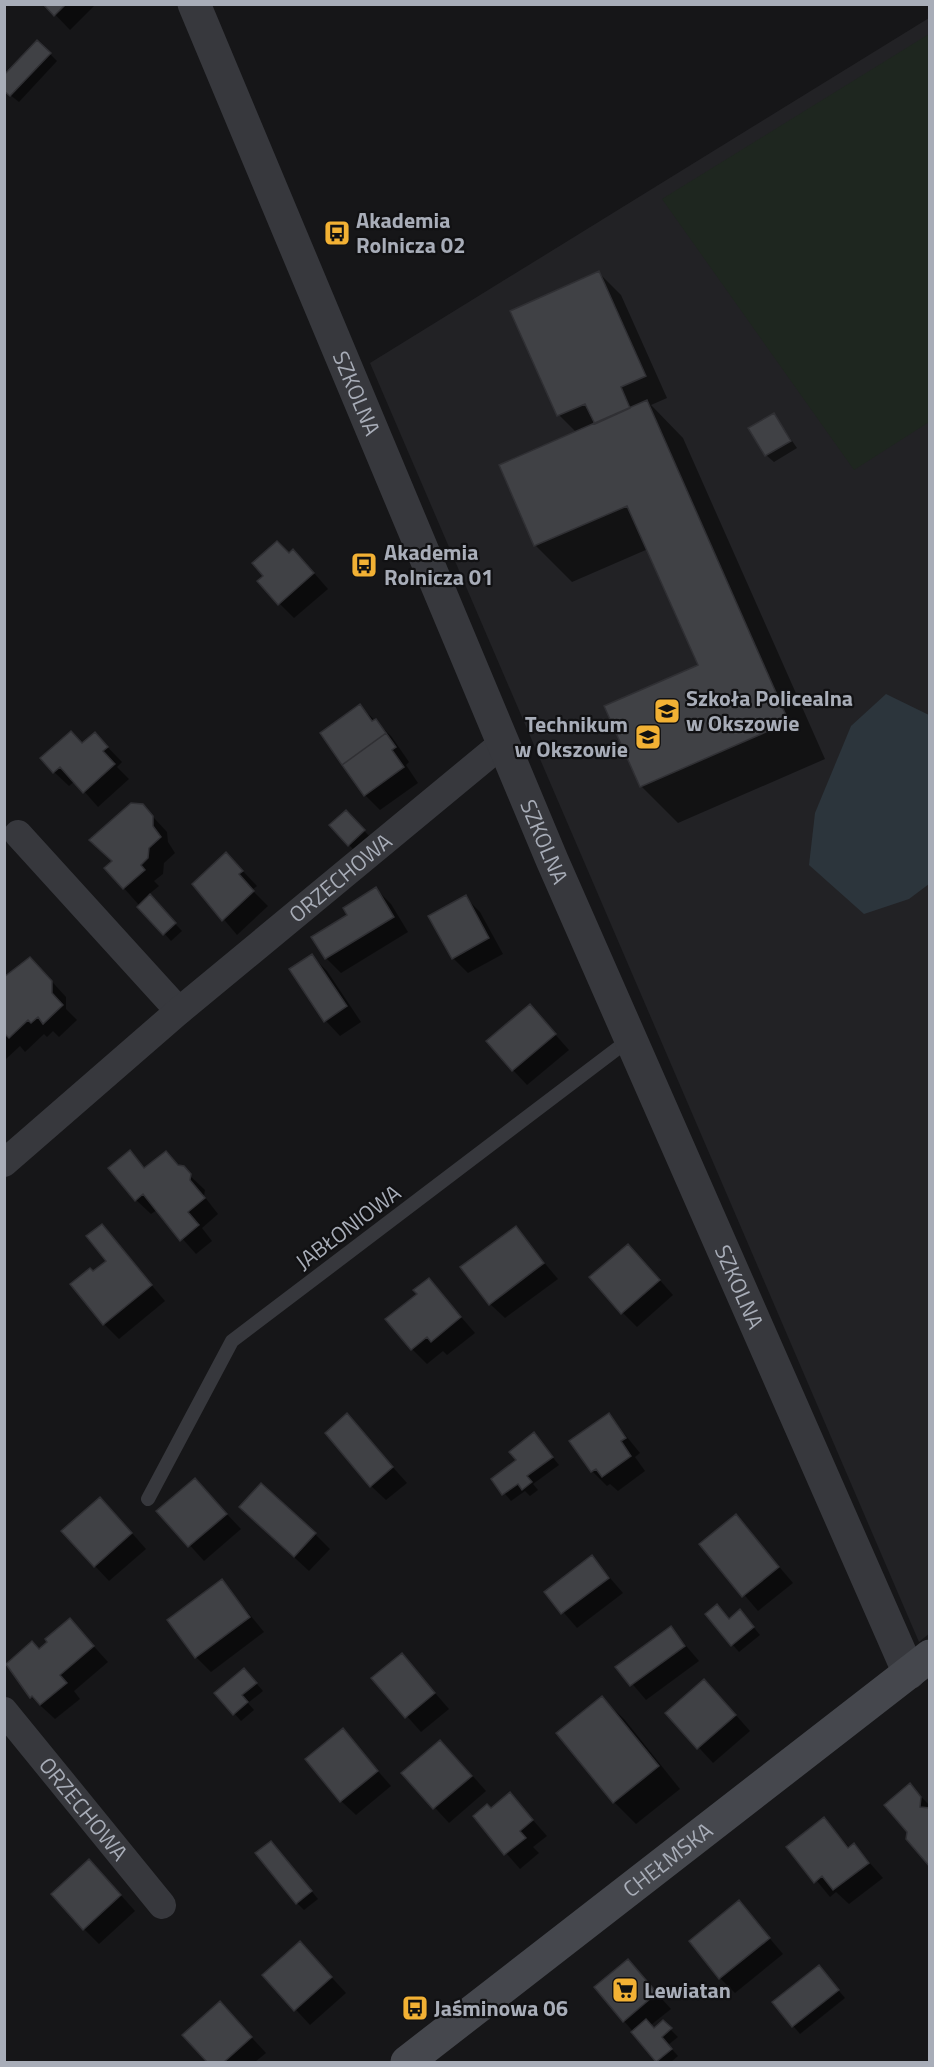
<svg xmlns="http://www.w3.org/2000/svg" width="934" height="2067" viewBox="0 0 934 2067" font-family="'Titillium Web',sans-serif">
<rect width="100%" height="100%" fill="#161618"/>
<!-- built -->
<path fill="#222225" d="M929,18L930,1633L919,1642L370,363Z"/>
<!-- green -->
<path fill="#1e261f" d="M929,34V422L854,470L662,199Z"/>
<!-- water -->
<path fill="#2c353c" d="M886,694L929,715V884L909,899L864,914L809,865L815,813L851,726Z"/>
<!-- shadow -->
<path fill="#0007" d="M45,4H96L70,30Z
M38,42L57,61L19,102L4,90Z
M599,273L621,295L667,398L651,405L683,438L825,759L678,823L641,786L700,666L648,549L572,582L535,545L576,432L559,415Z
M774,415L797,448L774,462L766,455Z
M289,555L308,566L328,589L294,618L280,604Z
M360,706L391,736L409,762L406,765L418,783L380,810L365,795Z
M95,734L122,762L117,767L129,779L98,807L75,781L69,786L54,772Z
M142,805L167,832L168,842L175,853L164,863L163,874L154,881L159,886L148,895L182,931L171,941L106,868L113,862Z
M353,819L371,838L356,852L349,845Z
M241,869L257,886L252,890L268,906L237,935L194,884Z
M376,889L391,904L408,932L341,973L326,958L349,916Z
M465,897L480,912L503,954L468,973L453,958Z
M312,956L327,971L361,1022L340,1036L326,1021Z
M45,974L66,997V1009L77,1020L59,1037L53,1031L47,1037L44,1034L25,1052L20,1046L6,1059L4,979Z
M530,1006L569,1050L527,1085L513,1070Z
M130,1152L146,1169L166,1153L205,1190L204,1196L218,1214L202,1228L212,1241L196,1254L157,1210L151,1214L136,1200Z
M102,1226L165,1301L119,1339L104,1324L93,1273L108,1261Z
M515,1228L558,1279L505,1318L490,1304Z
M642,1260L673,1295L637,1327L623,1313Z
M429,1280L475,1333L447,1355L443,1351L427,1364L412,1349L419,1294Z
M609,1415L640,1453L635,1457L645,1471L618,1491L610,1484L607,1486L592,1471Z
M347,1416L407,1483L386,1500L371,1486Z
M534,1434L559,1465L533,1484L538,1490L530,1496L525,1491L511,1501L493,1480L518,1461Z
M195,1480L241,1529L204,1561L159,1511Z
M115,1514L146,1549L109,1581L95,1566Z
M736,1516L793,1583L758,1611L701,1544Z
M256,1522L315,1534L330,1549L309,1571Z
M592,1557L623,1593L577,1628L546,1592Z
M222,1581L264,1632L211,1672L196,1657Z
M707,1615L729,1620L747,1619L760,1635L739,1652Z
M70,1620L108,1662L74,1691L80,1699L55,1719L31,1697L39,1650Z
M671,1628L699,1661L646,1700L618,1667Z
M402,1655L449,1709L421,1732L373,1678Z
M251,1677L263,1691L248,1703L254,1710L241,1721L216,1693Z
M719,1696L750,1731L713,1763L667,1713Z
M602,1698L624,1719L680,1789L636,1824L614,1802L558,1733Z
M342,1730L391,1786L356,1815L341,1801Z
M455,1756L486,1791L449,1823L404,1774Z
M910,1785L930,1806V1865Z
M510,1794L547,1836L533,1847L539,1853L520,1869L475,1817L491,1810Z
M824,1819L850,1848L854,1845L883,1878L849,1904L836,1892L830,1897L789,1847Z
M278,1850L318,1899L304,1910L297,1903Z
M104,1876L135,1911L99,1944L84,1929Z
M739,1902L783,1954L735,1993L720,1978Z
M300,1943L346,1993L310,2025L264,1975Z
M628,1961L671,2009L651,2025L655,2029L663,2022L678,2037L668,2045L678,2056L671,2062H659L624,2021Z
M819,1967L845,1998L800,2034L774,2003Z
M220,2003L266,2053L255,2062H209L184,2035Z"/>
<!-- building -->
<path fill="#404145" stroke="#303034" stroke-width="1.5" d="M43,4H66L54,16Z
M37,40L51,53L10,96L4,91V75Z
M599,271L646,376L621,387L630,408L595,424L585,404L557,416L510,311Z
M647,400L789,722L640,787L604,706L698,665L627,506L534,546L499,465Z
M774,413L791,441L765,456L748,428Z
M277,541L289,553L293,549L314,573L278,605L257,581L263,576L252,563Z
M360,704L372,721L376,719L386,733L342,765L320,733Z
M71,731L82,743L95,732L108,747L103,751L115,764L83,793L60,767L53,773L40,758Z
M386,733L396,747L392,750L404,767L364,796L342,765Z
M131,803L143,804L153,816V826L161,837L149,848L148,858L141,865L145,870L123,889L104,868L112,861L89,840Z
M346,810L365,830L348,846L329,825Z
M226,852L243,871L239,874L254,891L222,921L192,884Z
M376,887L394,917L325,959L311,937L347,915L343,908Z
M150,894L176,923L163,935L137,907Z
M466,895L489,938L452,959L428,916Z
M312,954L347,1006L324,1022L289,969Z
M30,957L52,981V993L63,1005L43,1024L38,1017L31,1023L28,1020L9,1038L4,1033V977Z
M530,1004L556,1034L512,1071L486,1041Z
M130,1150L144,1168L166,1151L178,1165L184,1166L191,1174L190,1180L205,1198L188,1212L199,1225L180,1241L143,1194L135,1201L108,1168Z
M102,1224L152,1285L103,1325L70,1284L90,1268L93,1271L106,1261L86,1236Z
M516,1226L544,1263L489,1305L460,1267Z
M628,1244L660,1280L621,1314L589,1277Z
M429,1278L461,1317L431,1342L427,1337L411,1350L385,1319L417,1294L413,1290Z
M347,1413L393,1467L370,1487L325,1433Z
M609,1413L626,1438L621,1441L631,1456L602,1477L596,1469L591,1472L569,1441Z
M534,1432L553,1457L527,1476L532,1482L522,1490L518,1484L502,1495L491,1479L516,1460L509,1452Z
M195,1478L227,1514L188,1547L156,1511Z
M261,1483L316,1533L294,1557L239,1507Z
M100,1497L132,1533L94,1567L61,1531Z
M736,1514L779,1567L742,1597L699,1544Z
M592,1555L609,1578L561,1614L544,1592Z
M222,1579L250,1617L195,1658L167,1620Z
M717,1604L729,1619L740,1609L754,1627L731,1646L705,1614Z
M70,1618L94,1646L60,1675L67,1683L40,1705L32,1696L30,1698L6,1664L32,1641L39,1649L47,1642L45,1639Z
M671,1626L685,1646L630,1686L615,1667Z
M402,1653L435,1693L405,1718L371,1678Z
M244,1668L257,1683L242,1695L248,1702L233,1715L214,1693Z
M704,1679L736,1715L697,1749L665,1713Z
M602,1696L659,1766L613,1803L556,1733Z
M343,1728L378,1771L340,1802L305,1759Z
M440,1740L472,1776L433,1809L401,1773Z
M910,1783L921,1797L920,1807L930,1808V1867L906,1839L907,1832L884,1805Z
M510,1792L533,1820L520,1831L526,1838L504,1855L473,1816L487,1804L491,1808Z
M824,1817L848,1848L854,1843L869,1863L833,1890L822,1876L814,1883L786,1847Z
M271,1841L312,1891L296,1904L255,1853Z
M89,1859L121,1895L83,1930L51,1894Z
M739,1900L770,1938L719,1979L689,1941Z
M300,1941L332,1977L294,2011L262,1975Z
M628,1959L657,1993L623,2022L594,1987Z
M819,1965L839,1990L792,2027L772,2002Z
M220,2001L252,2037L224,2062H207L182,2035Z
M646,2019L654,2028L663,2020L672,2028L662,2037L672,2049L656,2062L631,2032Z"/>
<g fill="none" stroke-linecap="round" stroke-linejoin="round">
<!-- service -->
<path stroke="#37383d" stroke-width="14" d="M148,1499L232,1341L630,1039"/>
<!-- minor -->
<g stroke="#37383d" stroke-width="28">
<path d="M18,834L179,1011"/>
<path id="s1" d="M4,1163L179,1011L503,743"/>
<path id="s2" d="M4,1711L162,1905"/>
</g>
<!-- tertiary -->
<path stroke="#37383d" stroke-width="33" id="s3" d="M194,4L552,860L909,1673"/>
<!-- secondary -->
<path stroke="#45474d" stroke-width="33" id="s4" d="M407,2062L930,1656"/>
</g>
<!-- icons -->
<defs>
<symbol id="bus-square" viewBox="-11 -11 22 22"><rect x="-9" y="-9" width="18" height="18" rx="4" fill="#f2b134" stroke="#111113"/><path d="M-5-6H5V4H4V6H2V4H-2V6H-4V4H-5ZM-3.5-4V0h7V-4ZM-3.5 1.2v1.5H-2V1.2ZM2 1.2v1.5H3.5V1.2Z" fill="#111"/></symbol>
<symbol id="university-square" viewBox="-11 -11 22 22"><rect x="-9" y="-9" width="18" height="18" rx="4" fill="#f2b134" stroke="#111113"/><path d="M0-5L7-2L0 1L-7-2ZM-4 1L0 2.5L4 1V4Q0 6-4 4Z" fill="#111"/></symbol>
<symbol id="school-square" viewBox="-11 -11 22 22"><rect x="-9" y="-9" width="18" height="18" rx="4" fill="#f2b134" stroke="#111113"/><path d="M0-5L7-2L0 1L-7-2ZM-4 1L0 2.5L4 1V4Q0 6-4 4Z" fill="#111"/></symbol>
<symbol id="supermarket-square" viewBox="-11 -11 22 22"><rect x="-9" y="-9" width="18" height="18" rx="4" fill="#f2b134" stroke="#111113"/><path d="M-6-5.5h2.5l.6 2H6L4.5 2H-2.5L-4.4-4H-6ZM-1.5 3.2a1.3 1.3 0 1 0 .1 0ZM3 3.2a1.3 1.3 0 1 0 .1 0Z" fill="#111"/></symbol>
</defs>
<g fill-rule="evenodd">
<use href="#bus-square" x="322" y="218" width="30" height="30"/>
<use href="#bus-square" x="349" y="550" width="30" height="30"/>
<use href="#university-square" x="652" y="696" width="30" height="30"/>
<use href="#school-square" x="633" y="722" width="30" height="30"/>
<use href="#supermarket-square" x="610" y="1975" width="30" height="30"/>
<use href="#bus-square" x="400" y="1993" width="30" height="30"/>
</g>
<g text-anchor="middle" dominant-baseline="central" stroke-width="4.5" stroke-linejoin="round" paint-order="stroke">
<!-- poi labels -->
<g font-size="22" font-weight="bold" fill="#a8adb8" stroke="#111113" text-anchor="start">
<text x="356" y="220">Akademia<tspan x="356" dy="25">Rolnicza 02</tspan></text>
<text x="384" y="552">Akademia<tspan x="384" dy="25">Rolnicza 01</tspan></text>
<text x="686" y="698">Szkoła Policealna<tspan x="686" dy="25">w Okszowie</tspan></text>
<text x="628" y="724" text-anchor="end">Technikum<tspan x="628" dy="25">w Okszowie</tspan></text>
<text x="644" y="1990">Lewiatan</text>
<text x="434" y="2008">Jaśminowa 06</text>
</g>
<!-- street labels -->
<g font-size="22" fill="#a8adb8" stroke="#111113">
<text stroke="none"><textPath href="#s3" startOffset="422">SZKOLNA</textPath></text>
<text stroke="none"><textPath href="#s3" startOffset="908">SZKOLNA</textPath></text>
<text stroke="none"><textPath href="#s1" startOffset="441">ORZECHOWA</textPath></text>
<text transform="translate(348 1227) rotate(-37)">JABŁONIOWA</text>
<text stroke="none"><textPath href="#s3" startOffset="1394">SZKOLNA</textPath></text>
<text stroke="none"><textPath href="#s2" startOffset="126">ORZECHOWA</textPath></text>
<text stroke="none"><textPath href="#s4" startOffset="330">CHEŁMSKA</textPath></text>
</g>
</g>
<!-- border -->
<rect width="934" height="2067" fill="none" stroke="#a8adb8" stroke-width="12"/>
</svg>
